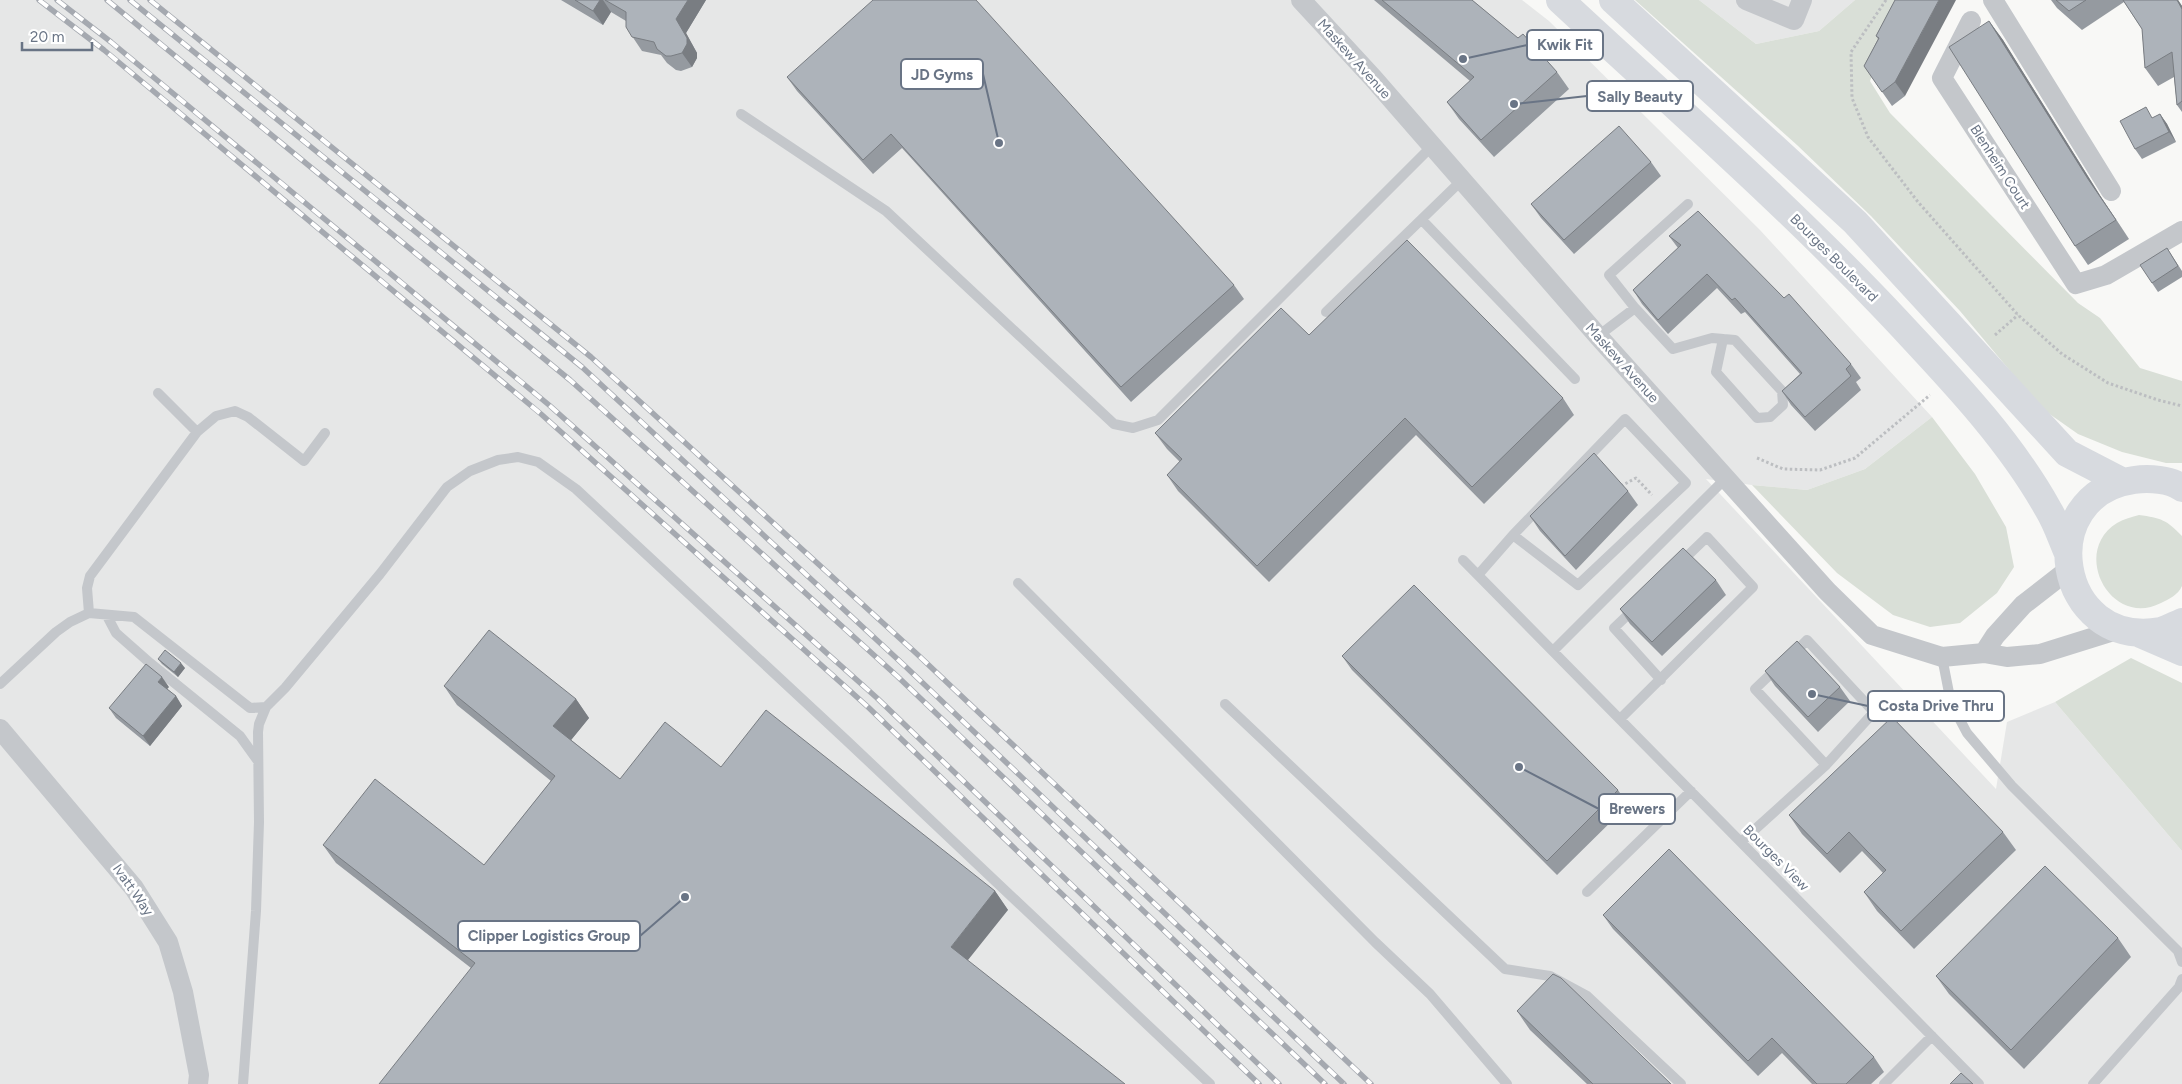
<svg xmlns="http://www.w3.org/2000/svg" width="2182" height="1084" viewBox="0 0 2182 1084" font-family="Figtree,sans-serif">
<rect width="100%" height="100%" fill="#f8f8f6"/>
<!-- built -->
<path fill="#e6e7e7" d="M0,0H1522L1549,21L1760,230L1932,417L1865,469L1807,490L1752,485L1706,479L1996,789L2007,722L2055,702L2182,851V1084H0Z
M1699,0H1855L1819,31L1756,44Z"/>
<!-- green -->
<path fill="#d9dfd7" d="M1635,0H1699L1756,44L1819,31L1855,0H1907L1892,26L1870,81L1890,113L2078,303L2100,318L2140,368L2182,381V463H2166L2122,452L2078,434L2041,408L1960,311L1871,216L1797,145Z
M1932,417L1975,474L2006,527L2014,567L1997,593L1960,623L1930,627L1893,615L1837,573L1752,485L1807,490L1865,469Z
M2139,515C2161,518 2167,520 2182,536C2182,547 2182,578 2182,586C2178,595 2169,599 2161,603C2111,629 2070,552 2117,523C2124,519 2132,517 2139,515Z
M2131,658L2182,683V851L2055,702Z"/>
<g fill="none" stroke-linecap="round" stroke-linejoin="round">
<!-- path -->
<path stroke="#bcbec1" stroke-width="3" stroke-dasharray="2.5 2.5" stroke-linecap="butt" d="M1886,0L1851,52L1852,98L1868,137L1918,202L2018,315L2062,354L2108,383L2158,400L2182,406
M1995,335L2018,315
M1757,458L1783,469L1820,470L1855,458L1930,395
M1621,486L1636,478L1652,495"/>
<!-- lane -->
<path stroke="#c4c7cb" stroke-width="10" d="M741,114L886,211L1114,424L1133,428L1158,420L1432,146
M1688,204L1609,275L1635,308L1673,349L1712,338L1735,340L1782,391L1783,405L1770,417L1757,418L1716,372L1723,339
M1422,220L1575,379
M1326,312L1462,180
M1598,336L1635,308
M158,393L197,432
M1463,560L1979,1084
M1478,575L1513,535L1625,419L1686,483L1578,585L1513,535
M1018,583L1375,942L1430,994L1507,1084
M1635,608L1614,628L1661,680
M89,613L87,588L90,576L197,432L216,416L235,411L248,417L304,461L325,433
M107,616L116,633L150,663L240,736L258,761
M1553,651L1726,478
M1942,657L1951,703L1967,733L2012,786L2178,951L2182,962
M1777,668L1755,689L1826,765
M0,684L56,632L70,622L89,613L134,617L250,708L266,707
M1225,704L1505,969L1550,976L1587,996L1681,1084
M1620,719L1753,587L1707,537L1681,562
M1741,842L1826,765L1874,712L1807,640L1792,655
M1587,892L1691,791
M243,1084L256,911L259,822L258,732L259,724L266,707L285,688L380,574L447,487L470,471L498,460L518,457L538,462L576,489L846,740L1210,1084
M1884,1084L1932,1036
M2093,1084L2179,987L2182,979"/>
<!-- street -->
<path stroke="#c4c7cb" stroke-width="20" d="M1301,0L1373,78L1598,336L1827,591L1872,635L1942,657L1984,653L2007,657L2040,654L2120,629
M1746,0L1794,20L1802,0
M1993,0L2111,191
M1971,21L1942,78L2076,284L2106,275L2182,231
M1984,653L1995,636L2023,605L2068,570
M0,729L134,888L168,942L183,992L199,1075L198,1084"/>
<!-- primary -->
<path stroke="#d7dadf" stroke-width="28" d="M1560,0C1674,106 1791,208 1897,321C1951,379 2009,439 2048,509C2056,522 2061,537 2067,551
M1613,0L1855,222L2067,453L2123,482
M2182,488C2171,479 2148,478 2134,480C2032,494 2055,650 2161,631C2168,629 2175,625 2182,622
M2138,633L2182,652"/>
<defs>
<path id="rail" d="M39,0L104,50L541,414L868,707L1259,1084
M57,0L111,42L549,405L877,698L1279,1084
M107,0L570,380L897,676L1325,1084
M130,0L582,367L906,667L1344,1084
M150,0L591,357L917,654L1371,1084"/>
</defs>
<!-- rail casing -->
<use href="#rail" stroke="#a5a9b0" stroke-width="5.5"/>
<!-- rail -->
<use href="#rail" stroke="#fff" stroke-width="4" stroke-dasharray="11" stroke-linecap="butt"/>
</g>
<!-- wall -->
<path fill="#959aa0" d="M561,0H706L686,33L697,53V58L692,67L681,71L676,70L667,63L661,55L642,51L626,27V21L611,12L603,25Z
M1374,0H1472L1557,72L1569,89L1494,157L1459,119L1447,102L1470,81Z
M1895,0L1905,96L1892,106L1864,66L1878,39L1876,36Z
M2051,0H2178L2182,6V112L2177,105L2174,77L2158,86L2145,68L2142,29L2124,2L2082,30L2057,8Z
M1989,21L2003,40L2101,197L2129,239L2088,265L2075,246Z
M787,77L1234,285L1244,299L1131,402L902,148L873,174L797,91Z
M2160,114L2167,124L2176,142L2142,159L2135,149L2153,118Z
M1651,162L1661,176L1574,254L1541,218L1531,204Z
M1669,236L1784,298L1851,364L1861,378L1856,382L1861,390L1815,431L1791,405L1782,391L1800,374L1745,312L1741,314L1717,288L1668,334L1642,304L1633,290L1678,248Z
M2167,248L2182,271V277L2158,292L2152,283Z
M1309,335L1563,398L1574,415L1484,504L1416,435L1269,582L1178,491L1167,475L1180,462L1167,449L1155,433Z
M1628,491L1638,505L1576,570L1540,531L1530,516Z
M1716,580L1726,595L1662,656L1630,624L1620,609Z
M1342,656L1618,790L1628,805L1557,875L1352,670Z
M158,659L185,668L178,677L162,664Z
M1765,671L1840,687L1850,701L1818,732L1775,686Z
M444,686L576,699L589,718L571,740L620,779L721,767L995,891L1008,910L471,968L336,863L323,845L484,865L551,781L457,705Z
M169,687L167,689L176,696L182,706L150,746L116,718L109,708Z
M1789,815L2003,832L2016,850L1914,949L1877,911L1864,892L1883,873L1862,851L1840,873L1802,834Z
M1603,915L1874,1057L1884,1072L1871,1084H1812L1782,1053L1758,1076L1613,929Z
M2118,938L2131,957L2024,1069L1949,994L1936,976Z
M1517,1011L1671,1084H1587L1530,1030Z"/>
<!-- shaded-wall -->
<path fill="#797d82" d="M600,0H603L611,12L603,25L593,11Z
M688,0H706L686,33L697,53V58L692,67L682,53L676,19Z
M1939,0H1956L1905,96L1895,82Z
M2177,0H2178L2182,6V9Z
M1989,21L2003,40L2101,197L2129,239L2088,179Z
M2160,114L2167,124L2176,142L2169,132Z
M181,663L185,668L178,677L174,672Z
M162,677L169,687L165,691L158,682Z
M176,696L182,706L150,746L143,736Z
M576,699L589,718L567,745L553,726Z
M995,891L1008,910L964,965L951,947Z"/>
<!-- building -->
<path fill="#adb3ba" stroke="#797d82" d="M575,0H600L593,11Z
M605,0H688L676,19L687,38V44L682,53L671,56H666L657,49L654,42L632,37L626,27V12Z
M873,0H976L1234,285L1121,387L891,134L863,160L787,77Z
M1382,0H1472L1518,38L1523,34L1557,72L1481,140L1447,102L1474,77Z
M1895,0H1939L1895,82L1882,92L1864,66L1879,38L1876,36Z
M2056,0H2086L2069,11Z
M2123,0H2177L2182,9V101L2177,105L2172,52L2145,68L2142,29Z
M1989,21L2088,179L2116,220L2075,246L1949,47Z
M2146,107L2152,118L2160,114L2169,132L2135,149L2120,121Z
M1619,126L1651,162L1564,240L1531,204Z
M1698,211L1784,298L1789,294L1851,364L1846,369L1851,376L1805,417L1782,391L1802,373L1735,298L1732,300L1707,274L1658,320L1633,290L1681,245L1669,236Z
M1407,240L1563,398L1472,487L1405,418L1257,566L1167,475L1182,459L1155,433L1281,308L1309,335Z
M2167,248L2178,266L2152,283L2140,265Z
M1594,453L1628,491L1565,556L1530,516Z
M1683,548L1716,580L1652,642L1620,609Z
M1414,585L1618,790L1547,861L1342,656Z
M489,630L576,699L553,726L620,779L665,722L721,767L766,710L995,891L951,947L1125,1084H379L475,963L323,845L375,779L484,865L555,776L444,686Z
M1797,641L1840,687L1808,717L1765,671Z
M165,650L181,663L174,672L158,659Z
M146,664L162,677L158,682L176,696L143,736L109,708Z
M1892,717L2003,832L1901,931L1864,892L1886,870L1867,851L1849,832L1827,854L1789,815Z
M1669,849L1874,1057L1846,1084H1817L1772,1038L1748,1061L1603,915Z
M2045,866L2118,938L2011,1050L1936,976Z
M1553,974L1561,978L1671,1084H1593L1517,1011Z
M1961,1073L1973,1084H1950Z"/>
<g text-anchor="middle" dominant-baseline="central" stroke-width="5" stroke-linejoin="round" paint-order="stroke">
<!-- street labels -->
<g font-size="14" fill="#697485" stroke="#fff">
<text transform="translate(1354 59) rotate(48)">Maskew Avenue</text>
<text transform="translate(2000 167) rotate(57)">Blenheim Court</text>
<text transform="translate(1834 258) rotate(45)">Bourges Boulevard</text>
<text transform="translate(1622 363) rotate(48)">Maskew Avenue</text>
<text transform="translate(1776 858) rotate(45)">Bourges View</text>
<text transform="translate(133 890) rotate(55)">Ivatt Way</text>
</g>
</g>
<!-- callouts -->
<path fill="none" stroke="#697485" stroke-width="2" d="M1463 59L1527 45M999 143L983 74M1514 104L1587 96M1812 694L1868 706M1519 767L1599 809M685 897L640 936"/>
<g fill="#697485" stroke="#fff" stroke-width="2">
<circle cx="1463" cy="59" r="5"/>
<circle cx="999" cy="143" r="5"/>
<circle cx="1514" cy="104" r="5"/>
<circle cx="1812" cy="694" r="5"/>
<circle cx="1519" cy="767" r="5"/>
<circle cx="685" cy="897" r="5"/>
</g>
<g fill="#fff" stroke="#697485" stroke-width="2">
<rect x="1527" y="30" width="76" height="30" rx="5"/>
<rect x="901" y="59" width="82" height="30" rx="5"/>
<rect x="1587" y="81" width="106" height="30" rx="5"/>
<rect x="1868" y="691" width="136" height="30" rx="5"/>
<rect x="1599" y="794" width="76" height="30" rx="5"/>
<rect x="458" y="921" width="182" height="30" rx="5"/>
</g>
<g font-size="15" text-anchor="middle" font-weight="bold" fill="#697485">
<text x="1565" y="50">Kwik Fit</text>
<text x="942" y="80">JD Gyms</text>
<text x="1640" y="102">Sally Beauty</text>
<text x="1936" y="711">Costa Drive Thru</text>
<text x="1637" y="814">Brewers</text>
<text x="549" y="941">Clipper Logistics Group</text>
</g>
<!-- scale -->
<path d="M22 42v8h70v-8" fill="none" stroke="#697485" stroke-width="2.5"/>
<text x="30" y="42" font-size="15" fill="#697485" stroke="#ffffff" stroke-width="4" paint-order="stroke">20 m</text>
</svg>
